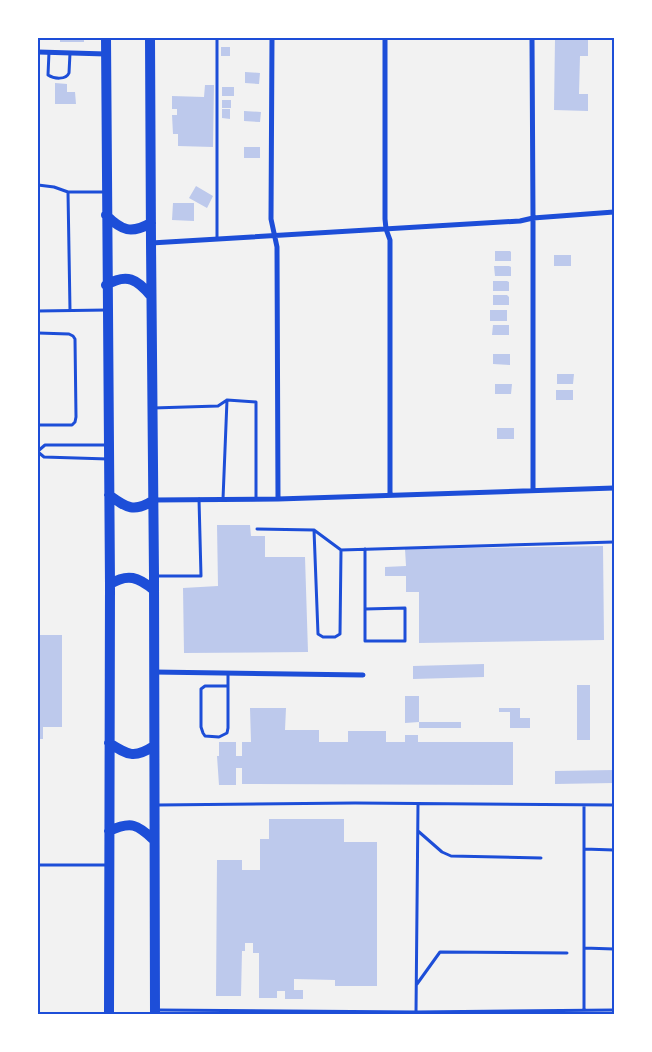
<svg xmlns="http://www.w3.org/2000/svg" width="652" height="1052" viewBox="0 0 652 1052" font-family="Roboto,sans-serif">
<rect width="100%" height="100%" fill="#f2f2f2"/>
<!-- building -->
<path fill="#bdc9ec" d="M60,38H84V42H60Z
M555,39L588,40V56H580L579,94H588V111L554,110Z
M221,47H230V56H221Z
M245,72L260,73L259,84L245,83Z
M55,83L67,84V92H75L76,104H55Z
M205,85H214L213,147L178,146V134H173L172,115H177V109H172V96L204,97Z
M222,87H234V96H222Z
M222,100H231V108H222Z
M222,109H230V119L222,118Z
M244,111L261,112L260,122L244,121Z
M244,147H260V158H244Z
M196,186L213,196L207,208L189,198Z
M173,203H194V221L172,220Z
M495,251H510L511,252V261H495Z
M554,255H571V266H554Z
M494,266H509L511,267V276H495Z
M493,281H507L509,282V291H493Z
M493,295H507L509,297V305H493Z
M490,310H507V321H490Z
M493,325H509V335H492Z
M493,354H510V365L493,364Z
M557,374H574L573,384H557Z
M495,384H512L511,394H495Z
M556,390H573V400H556Z
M497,428H514V439H497Z
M217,525H250L251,536H265V557H305L308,652L184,653L183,588L218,586Z
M603,546L604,640L419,643V592H406V576H385V567L406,566L405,549Z
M38,635H62V727H43V739H38Z
M484,664V677L413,679V666Z
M577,685H590V740H577Z
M405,696H419V722H461V728H419V722L405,723Z
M250,708H286L285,730H319V742H348V731H386V742H405V735H418V742H513V785L242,784V768H236V785H219L217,756H219V742H236V756H242V742H251Z
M499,708H520V718H530V728H510V712H499Z
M614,770V783L555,784V771Z
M269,819H344V842H377V986H335V980L294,979V990H303V999H285V991H277V998H259V953H253V943H245V951H242L241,996H216L217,860H242V870H260V839H269Z"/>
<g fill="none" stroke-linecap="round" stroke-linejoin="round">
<!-- service -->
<path stroke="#1d4ed8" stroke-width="3" d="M217,38V239
M49,52L48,75C54,79 66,80 69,73L70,53
M38,185L54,187L68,192
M70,310L68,192H104
M38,311L107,310
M38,333L69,334L73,336L75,339L76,417L75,422L72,425H38
M153,408L218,406L227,400L256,402V499
M38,451L45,445H108
M38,452L44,457L108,459
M223,499L227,400
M257,529L314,530L318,634L323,637H335L340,634L341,550L614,542
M314,530L341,550
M155,576H201L199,499
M365,609L405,608V641H365V549
M228,686H205L201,689V727L203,733L205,736L219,737L227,733L228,728V673
M158,805L355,803L614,805
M584,805V1011
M418,831L442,852L451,856L541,858
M584,849L614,850
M38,865H107
M584,948L614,949
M417,984L440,952L567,953
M158,1010L416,1012L614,1010
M416,1012L418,804"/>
<!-- minor -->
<path stroke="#1d4ed8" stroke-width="5" d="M272,38L271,219L277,247L278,499
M385,38V219L386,229L390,240V495
M532,38L533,218V490
M38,52L106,54
M151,243L520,221L533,218L614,212
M154,500L278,499L614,488
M154,672L363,675"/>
<!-- trunk -->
<path stroke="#1d4ed8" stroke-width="10" d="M106,38L110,584L109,1014
M150,38L151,243L154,576L155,1014
M106,215C122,231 131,234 151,223
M106,285C127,273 137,279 151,296
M109,495C127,508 134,513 154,500
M110,584C128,573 138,577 154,590
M109,743C128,755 134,759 154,746
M109,831C131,821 137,824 154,840"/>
</g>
<!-- border -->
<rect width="652" height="1052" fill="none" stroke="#ffffff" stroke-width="78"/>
<rect x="39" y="39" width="574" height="974" fill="none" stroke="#1d4ed8" stroke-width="2"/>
</svg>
